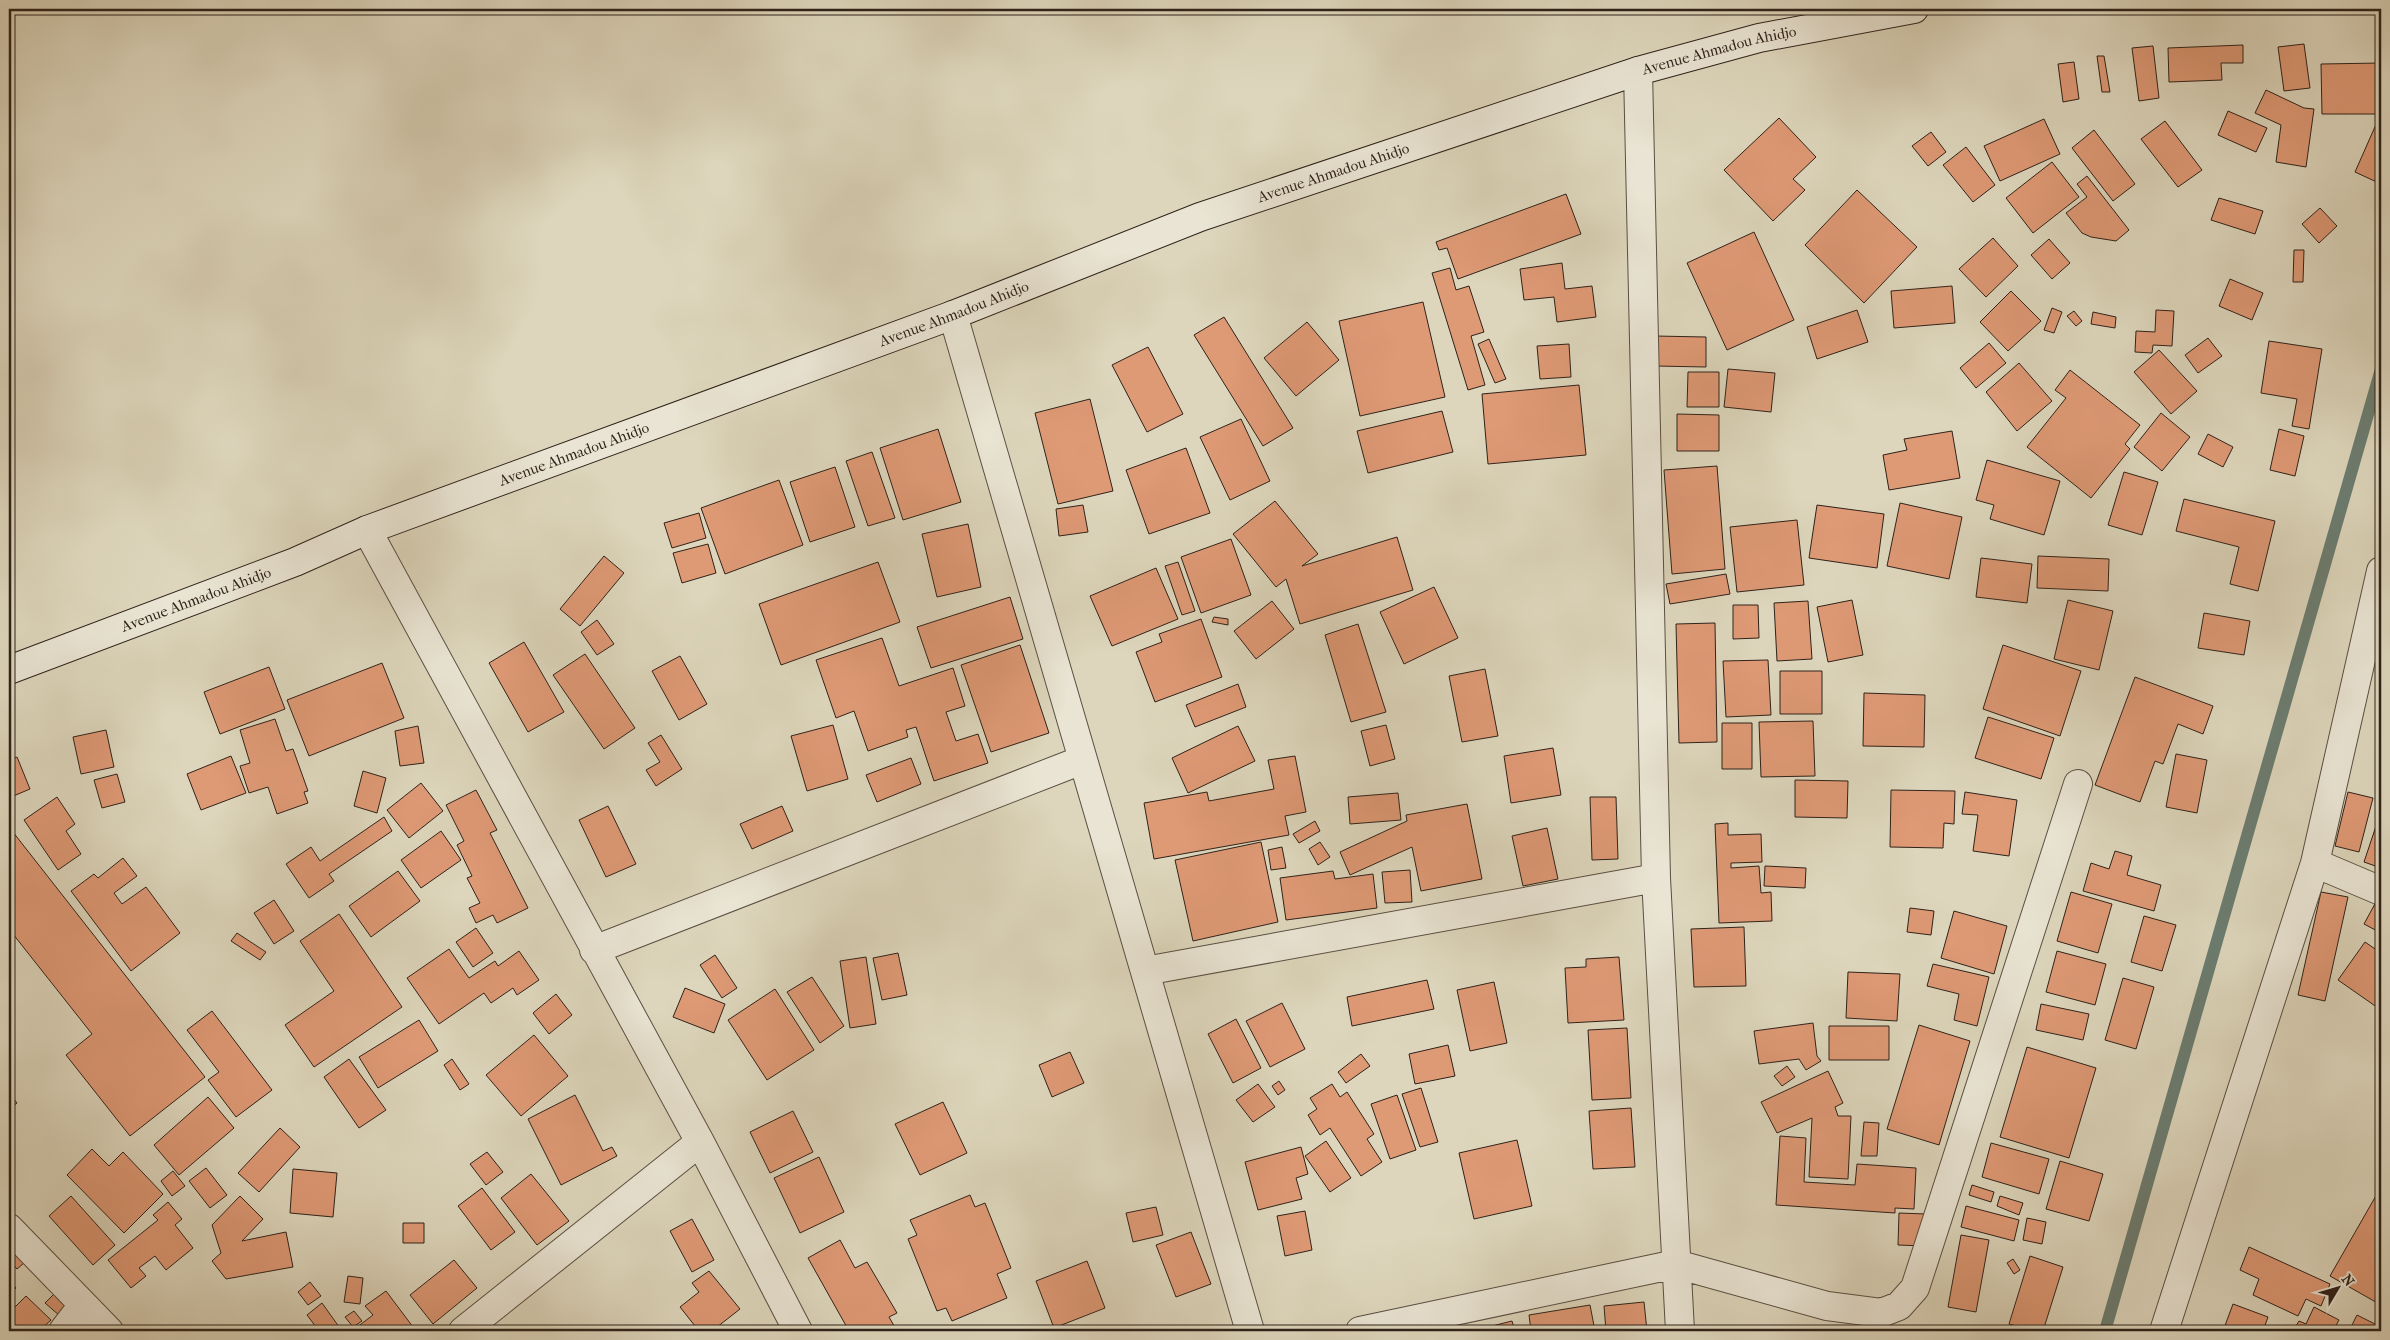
<svg xmlns="http://www.w3.org/2000/svg" width="2390" height="1340" viewBox="0 0 2390 1340" font-family="'IM FELL French Canon',serif">
<rect width="100%" height="100%" fill="#ddd6bc"/>
<filter id="stains"><feTurbulence type="fractalNoise" baseFrequency=".004" numOctaves="4"/><feColorMatrix values="0 0 0 0 .2 0 0 0 0 .09 0 0 0 0 .02 0 0 0 .5 -.17"/></filter>
<radialGradient id="worn" r=".72"><stop offset=".6" stop-color="#630" stop-opacity="0"/><stop offset="1" stop-color="#630" stop-opacity=".3"/></radialGradient>
<g fill="none" stroke-linecap="round" stroke-linejoin="round">
<!-- stream -->
<path stroke="#6c7d71" stroke-width="12" d="M2105,1331L2381,369"/>
</g>
<!-- building -->
<path fill="#de9975" stroke="#2f221a" d="M2304,44L2310,88L2284,91L2278,47Z
M2243,45V63H2221L2222,80L2169,82L2168,48Z
M2153,46L2159,98L2139,101L2132,48Z
M2097,56H2104L2110,92H2102Z
M2074,62L2079,99L2063,102L2058,64Z
M2381,63V114H2322L2321,64Z
M2266,90L2304,108L2314,109L2306,167L2276,162L2281,125L2255,113Z
M2228,111L2267,128L2256,152L2218,135Z
M1779,118L1816,157L1793,179L1805,190L1773,221L1724,170Z
M2044,119L2060,154L2000,181L1984,146Z
M2378,120L2381,121V184L2355,172Z
M2165,121L2202,170L2178,187L2141,139Z
M2094,130L2135,184L2113,201L2072,148Z
M1931,132L1946,152L1928,166L1912,146Z
M1966,147L1995,185L1973,202L1943,165Z
M2052,162L2079,197L2033,233L2006,198Z
M2087,176L2129,230L2116,241L2091,237L2082,233L2066,213L2087,197L2077,184Z
M1857,190L1917,247L1864,303L1805,245Z
M1566,194L1581,234L1458,279L1447,248L1439,250L1436,242Z
M2219,198L2263,211L2255,234L2211,220Z
M2320,208L2337,226L2319,243L2302,224Z
M1754,232L1794,320L1727,350L1687,263Z
M1993,238L2018,266L1986,297L1959,269Z
M2049,239L2070,263L2052,279L2031,255Z
M2294,250H2304L2303,282H2293Z
M1562,263L1565,289L1592,286L1596,317L1557,322L1554,297L1524,300L1520,269Z
M1450,268L1456,290L1469,286L1484,332L1471,336L1485,385L1468,390L1432,273Z
M2230,279L2263,293L2252,320L2219,306Z
M1952,286L1955,323L1894,328L1891,291Z
M2011,291L2041,321L2008,351L1980,322Z
M1423,302L1445,397L1360,416L1339,321Z
M2052,308L2062,312L2054,333L2044,330Z
M1857,310L1868,342L1817,359L1807,327Z
M2156,310L2174,311L2172,346L2153,345L2152,353L2135,352L2136,331L2155,332Z
M2074,311L2082,321L2076,326L2067,316Z
M2093,312L2116,317L2115,328L2091,324Z
M1224,317L1293,428L1263,446L1194,335Z
M1307,322L1339,360L1296,396L1264,358Z
M1655,336L1706,337V367L1655,366Z
M2208,338L2222,356L2198,373L2185,355Z
M1489,339L1506,379L1495,383L1478,344Z
M2269,341L2322,349L2309,429L2292,426L2297,399L2261,393Z
M1989,343L2006,363L1976,388L1960,368Z
M1569,344L1571,377L1540,379L1537,346Z
M1148,347L1183,414L1147,432L1112,365Z
M2159,350L2197,391L2171,414L2134,372Z
M2019,363L2052,401L2017,431L1986,392Z
M1728,369L1775,373L1771,412L1724,407Z
M2070,370L2140,425L2125,444L2130,449L2091,498L2027,447L2066,398L2055,390Z
M1688,372H1719V407H1687Z
M1579,385L1586,455L1488,464L1482,394Z
M1090,399L1113,491L1058,504L1035,413Z
M1442,411L1453,452L1368,473L1357,431Z
M2161,413L2190,437L2162,471L2134,447Z
M1677,414L1719,415V451H1677Z
M1241,419L1270,481L1230,500L1200,437Z
M938,429L961,502L903,520L880,448Z
M2279,429L2304,436L2295,476L2270,470Z
M1952,431L1960,478L1889,490L1883,455L1907,450L1904,439Z
M2208,434L2233,447L2223,467L2198,454Z
M1186,448L1210,513L1149,534L1126,470Z
M872,452L895,518L868,526L846,461Z
M1987,460L2060,481L2044,535L1990,519L1994,505L1976,500Z
M1717,466L1725,569L1672,574L1664,470Z
M835,467L855,527L810,542L790,482Z
M2124,472L2158,482L2142,535L2108,525Z
M779,480L803,545L725,574L701,508Z
M2184,499L2275,521L2258,591L2230,584L2239,547L2176,531Z
M1275,501L1318,554L1302,566L1397,537L1413,590L1300,624L1286,579L1276,587L1233,534Z
M1900,503L1962,517L1949,579L1887,566Z
M1083,505L1088,532L1059,536L1056,509Z
M1817,505L1884,514L1877,568L1809,558Z
M699,513L706,538L672,548L664,523Z
M1797,520L1804,585L1737,592L1730,527Z
M968,524L981,587L937,597L922,534Z
M1231,539L1251,595L1201,613L1181,557Z
M708,544L716,573L682,583L673,553Z
M604,556L624,573L580,626L560,609Z
M2038,556L2109,559L2108,591L2037,588Z
M1981,558L2032,564L2027,603L1976,597Z
M878,562L900,622L781,665L759,604Z
M1178,562L1195,611L1182,615L1165,566Z
M1156,568L1178,619L1112,646L1090,596Z
M1726,574L1730,594L1670,604L1666,584Z
M1434,587L1458,638L1404,664L1380,612Z
M1010,597L1023,639L931,668L917,627Z
M1852,600L1863,655L1828,662L1817,607Z
M2068,600L2113,611L2099,670L2054,659Z
M1272,601L1294,629L1256,659L1234,631Z
M1808,601L1812,659L1777,661L1774,603Z
M1733,605H1758L1759,638L1733,639Z
M2204,613L2250,621L2244,655L2198,648Z
M1214,617L1228,619V625L1212,622Z
M1201,619L1222,677L1155,702L1136,652L1162,642L1159,634Z
M597,620L614,644L597,655L581,632Z
M1715,623L1717,742L1679,743L1676,624Z
M1358,624L1386,712L1351,722L1325,635Z
M882,638L899,686L953,668L965,706L946,712L956,741L978,734L988,763L934,781L916,727L906,730L908,737L868,751L854,711L836,718L816,660Z
M524,642L564,712L528,732L489,663Z
M1020,645L1049,733L991,752L961,665Z
M2003,645L2081,671L2060,736L1983,709Z
M585,654L635,728L604,749L553,675Z
M680,656L707,704L679,720L652,671Z
M1768,660L1771,715L1726,717L1723,661Z
M382,663L404,718L309,756L287,700Z
M269,667L285,709L220,734L204,692Z
M1485,669L1498,736L1462,742L1449,676Z
M1780,671H1822V714H1780Z
M2135,677L2213,706L2203,734L2178,724L2163,764L2155,761L2140,802L2095,785Z
M1238,684L1246,707L1195,727L1186,705Z
M1864,693L1925,695L1924,747L1863,746Z
M1988,717L2054,738L2041,779L1975,758Z
M275,719L286,751L293,749L308,791L304,792L308,803L277,814L268,787L249,793L240,766L250,763L240,730Z
M1813,721L1815,776L1761,777L1759,722Z
M1722,723H1752V769H1722Z
M833,725L848,779L807,791L791,736Z
M1386,725L1395,759L1370,766L1361,731Z
M418,726L424,763L400,766L395,731Z
M1238,726L1255,761L1188,793L1172,758Z
M106,730L114,767L81,774L73,737Z
M661,735L682,769L656,786L646,770L660,762L648,743Z
M1553,748L1561,795L1511,803L1504,756Z
M2176,754L2207,760L2197,813L2166,807Z
M231,756L246,793L201,810L187,774Z
M1295,756L1306,812L1285,816L1289,835L1154,859L1144,803L1207,792L1209,801L1274,789L1268,760Z
M17,757L30,789L11,797L9,760Z
M911,758L921,784L877,802L866,775Z
M363,771L386,778L377,813L354,806Z
M117,774L125,802L102,808L94,780Z
M1795,780L1848,781L1847,818L1795,817Z
M421,783L443,811L409,838L387,810Z
M476,790L497,830L490,833L528,908L497,923L493,915L476,923L469,908L480,903L467,878L472,876L457,845L464,841L446,805Z
M1891,790L1955,791L1954,824L1944,823L1943,848L1890,847Z
M1965,792L2017,800L2009,856L1973,851L1978,815L1962,814Z
M2348,792L2373,798L2359,852L2335,846Z
M1398,793L1401,820L1350,824L1348,797Z
M57,797L75,824L66,831L81,854L58,870L24,820Z
M1590,797H1616L1618,859L1592,860Z
M1467,804L1482,879L1421,891L1412,847L1350,875L1340,852L1407,821L1406,815Z
M608,806L636,864L606,877L579,820Z
M782,806L793,831L752,849L740,824Z
M2381,811V868L2364,862Z
M384,817L392,831L329,874L334,881L309,898L286,864L311,847L320,861Z
M1315,821L1320,831L1299,843L1293,834Z
M1728,823V835L1761,834L1762,862L1731,863V868L1759,866L1761,893L1771,892L1772,921L1719,923L1715,824Z
M9,827L205,1077L130,1136L66,1055L92,1034L9,929Z
M1547,828L1558,879L1523,886L1512,836Z
M441,831L461,860L421,888L401,860Z
M1261,842L1278,922L1193,941L1175,860Z
M1320,842L1330,857L1318,865L1309,849Z
M1282,847L1286,868L1271,870L1268,850Z
M2115,851L2132,856L2127,875L2161,885L2154,911L2083,891L2091,863L2109,869Z
M123,858L137,876L114,893L122,904L146,887L180,933L131,971L71,891L94,874L98,878Z
M1765,866L1806,868L1805,888L1764,886Z
M1410,870L1412,902L1385,903L1382,872Z
M398,871L420,901L371,937L349,906Z
M1333,871L1335,879L1373,874L1377,908L1286,920L1280,878Z
M2071,892L2112,904L2098,953L2057,941Z
M2321,892L2348,897L2325,1001L2298,995Z
M274,900L294,931L274,944L254,913Z
M2377,900L2381,902V933L2364,924Z
M1910,908L1934,911L1931,935L1907,932Z
M1954,911L2007,926L1994,974L1941,958Z
M339,914L402,1007L314,1067L285,1025L334,991L300,941Z
M2144,916L2176,925L2162,971L2131,962Z
M1744,927L1746,986L1694,987L1691,929Z
M476,928L493,953L473,967L456,942Z
M237,933L266,952L260,960L231,941Z
M2365,942L2381,953V1010L2338,980Z
M449,949L469,978L495,961L498,966L519,951L539,980L517,995L513,988L491,1003L484,993L439,1024L407,978Z
M2057,951L2106,964L2095,1005L2046,992Z
M898,953L907,995L882,1000L873,958Z
M715,955L737,988L722,998L700,965Z
M866,957L876,1024L850,1028L840,961Z
M1619,957L1624,1020L1568,1023L1565,968L1586,967V959Z
M1933,964L1989,977L1977,1026L1954,1020L1959,994L1927,986Z
M1848,972L1900,974L1897,1021L1846,1018Z
M812,977L844,1026L820,1043L787,992Z
M2123,978L2154,987L2136,1049L2105,1040Z
M1427,980L1434,1009L1352,1026L1347,997Z
M1494,982L1507,1043L1470,1051L1457,990Z
M685,988L725,1004L714,1033L673,1017Z
M775,989L814,1050L767,1080L728,1020Z
M556,994L572,1015L549,1034L533,1013Z
M1282,1003L1305,1049L1270,1067L1246,1021Z
M2041,1004L2089,1014L2083,1040L2036,1030Z
M212,1011L272,1090L236,1117L208,1080L219,1072L187,1030Z
M1236,1019L1261,1068L1233,1083L1208,1034Z
M419,1020L438,1051L378,1088L359,1057Z
M1813,1023L1817,1056L1821,1061L1806,1070L1799,1059L1759,1064L1754,1031Z
M1919,1025L1970,1041L1939,1145L1887,1129Z
M1829,1026H1889V1060H1829Z
M1627,1028L1631,1098L1592,1100L1588,1030Z
M534,1035L568,1076L521,1116L486,1075Z
M1448,1045L1455,1076L1415,1084L1409,1054Z
M2027,1047L2096,1068L2069,1158L2000,1137Z
M1070,1052L1084,1083L1052,1097L1039,1065Z
M1361,1054L1370,1066L1346,1083L1338,1072Z
M349,1059L386,1110L359,1128L324,1077Z
M452,1059L469,1084L460,1090L444,1065Z
M1787,1066L1795,1077L1782,1086L1774,1076Z
M1828,1071L1843,1103L1835,1107L1838,1116H1851L1848,1179L1809,1177L1812,1118L1777,1133L1761,1102Z
M1279,1081L1285,1090L1278,1095L1272,1086Z
M1258,1084L1275,1107L1253,1122L1236,1100Z
M1332,1084L1340,1097L1347,1092L1374,1134L1367,1139L1382,1162L1361,1176L1330,1128L1320,1135L1308,1115L1317,1109L1310,1098Z
M1421,1088L1438,1142L1420,1147L1402,1094Z
M9,1093L17,1103L9,1109Z
M575,1095L603,1151L612,1147L617,1156L561,1185L528,1119Z
M1397,1095L1416,1150L1390,1159L1371,1104Z
M208,1097L234,1128L179,1175L154,1145Z
M943,1102L967,1153L920,1175L895,1124Z
M1631,1108L1635,1167L1593,1169L1589,1111Z
M793,1111L813,1152L770,1173L750,1132Z
M1864,1122L1879,1123L1877,1156H1861Z
M280,1128L300,1147L259,1192L238,1173Z
M1780,1136L1806,1138L1804,1182L1855,1185L1857,1164L1916,1168L1914,1209L1895,1208V1213L1776,1205Z
M1517,1140L1532,1206L1474,1219L1459,1153Z
M1326,1141L1351,1178L1330,1192L1305,1156Z
M1991,1143L2049,1159L2039,1194L1982,1177Z
M1301,1147L1308,1174L1296,1178L1302,1199L1258,1210L1245,1162Z
M92,1149L109,1166L123,1152L163,1194L124,1233L67,1175Z
M487,1152L503,1172L486,1185L470,1164Z
M819,1157L844,1212L800,1233L774,1178Z
M2060,1161L2103,1174L2089,1221L2046,1209Z
M206,1168L227,1195L210,1208L189,1181Z
M293,1169L337,1173L333,1217L290,1213Z
M173,1171L185,1186L172,1196L161,1181Z
M531,1174L569,1221L537,1245L501,1198Z
M1972,1185L1994,1192L1991,1202L1969,1195Z
M2381,1187V1305L2330,1276Z
M482,1188L515,1232L491,1250L458,1206Z
M970,1195L975,1207L985,1203L1011,1268L997,1274L1007,1298L952,1321L946,1308L937,1311L908,1239L917,1235L910,1220Z
M71,1196L115,1245L93,1265L49,1216Z
M240,1196L263,1219L242,1241L286,1232L293,1267L226,1279L212,1261L221,1253L212,1225Z
M2000,1196L2023,1203L2019,1215L1997,1206Z
M168,1202L182,1219L175,1225L193,1248L166,1270L155,1256L139,1268L146,1276L131,1288L108,1260L158,1220L153,1215Z
M1966,1206L2019,1220L2014,1241L1961,1227Z
M1156,1207L1163,1235L1133,1242L1126,1213Z
M1305,1211L1312,1250L1285,1256L1277,1216Z
M1899,1213L1926,1214L1925,1246L1898,1245Z
M2027,1218L2046,1222L2042,1244L2023,1240Z
M692,1219L714,1260L692,1272L670,1231Z
M403,1223H424V1243H403Z
M1191,1232L1211,1284L1176,1297L1156,1245Z
M1961,1235L1989,1240L1976,1312L1948,1307Z
M840,1240L855,1268L867,1262L897,1313L889,1317L897,1331H849L808,1258Z
M9,1245L25,1262L17,1269L9,1260Z
M2249,1247L2330,1284L2321,1306L2306,1299L2298,1316L2253,1295L2259,1279L2240,1270Z
M2030,1256L2063,1267L2043,1331H2034L2009,1324Z
M2013,1259L2020,1270L2014,1274L2007,1263Z
M454,1260L477,1288L433,1324L410,1295Z
M1087,1261L1105,1308L1054,1328L1036,1281Z
M709,1271L740,1309L712,1331H699L680,1307L699,1292L692,1283Z
M348,1276L363,1278L360,1304L344,1302Z
M9,1280L16,1288L9,1294Z
M310,1282L321,1296L308,1305L298,1292Z
M386,1291L416,1331H352L373,1315L365,1306Z
M54,1294L69,1307L60,1316L45,1303Z
M26,1296L51,1320L39,1331H9V1313Z
M1644,1302L1647,1331H1606L1604,1306Z
M322,1303L342,1331H319L307,1315Z
M2233,1304L2268,1317L2263,1331H2223Z
M1590,1305L1595,1331H1531L1529,1315Z
M2314,1307L2339,1320L2333,1331H2293L2299,1321L2306,1324Z
M354,1311L362,1321L353,1327L345,1317Z
M2357,1315L2381,1327V1331H2349Z
M1512,1321L1515,1331H1472Z
M670,1325L675,1331H662Z"/>
<g fill="none" stroke-linecap="round" stroke-linejoin="round">
<defs>
<path id="street" d="M1638,71L1656,878L1680,1331
M953,315L1250,1331
M367,530L700,1142L798,1331
M2315,863L2381,891
M594,950L1082,760
M1145,971L1656,878
M9,1228L109,1331
M63,1331L83,1305
M463,1331L700,1142
M1360,1331L1676,1264L1827,1306L1881,1313L1899,1306L1915,1288L2078,784
M2164,1331L2315,863L2381,571"/>
<g id="secondary">
<path id="s1" d="M9,670L295,562L367,530L953,315L1200,217L1638,71L1759,38L1914,9"/>
</g>
</defs>
<!-- street casing -->
<use href="#street" stroke="#5a4f42" stroke-width="30"/>
<!-- secondary casing -->
<use href="#secondary" stroke="#2f221a" stroke-width="30"/>
<!-- street -->
<use href="#street" stroke="#e9e4d3" stroke-width="28"/>
<!-- secondary -->
<use href="#secondary" stroke="#e9e4d3" stroke-width="28"/>
</g>
<g text-anchor="middle" dominant-baseline="central" stroke-width="4" stroke-linejoin="round" paint-order="stroke">
<!-- street labels -->
<g font-size="15" fill="#2f221a" stroke="#e9e4d3">
<text stroke="none"><textPath href="#s1" startOffset="1820">Avenue Ahmadou Ahidjo</textPath></text>
<text stroke="none"><textPath href="#s1" startOffset="1415">Avenue Ahmadou Ahidjo</textPath></text>
<text stroke="none"><textPath href="#s1" startOffset="1010">Avenue Ahmadou Ahidjo</textPath></text>
<text stroke="none"><textPath href="#s1" startOffset="605">Avenue Ahmadou Ahidjo</textPath></text>
<text stroke="none"><textPath href="#s1" startOffset="200">Avenue Ahmadou Ahidjo</textPath></text>
</g>
</g>
<!-- margin -->
<rect width="2390" height="1340" fill="none" stroke="#ddd6bc" stroke-width="30"/>
<rect x="10" y="10" width="2370" height="1320" fill="none" stroke="#2f221a" stroke-width="2.5"/>
<rect x="15" y="15" width="2360" height="1310" fill="none" stroke="#2f221a"/>
<!-- north arrow -->
<g transform="translate(2338 1288) rotate(52)" stroke="#e9e4d3" stroke-width="4" paint-order="stroke">
<path d="M0-4L9 19L0 12L-9 19Z" fill="#2f221a"/>
<text y="-8" font-size="14" font-weight="bold" text-anchor="middle" fill="#2f221a">N</text>
</g>
<rect width="100%" height="100%" filter="url(#stains)"/>
<rect width="100%" height="100%" fill="url(#worn)"/>
</svg>
